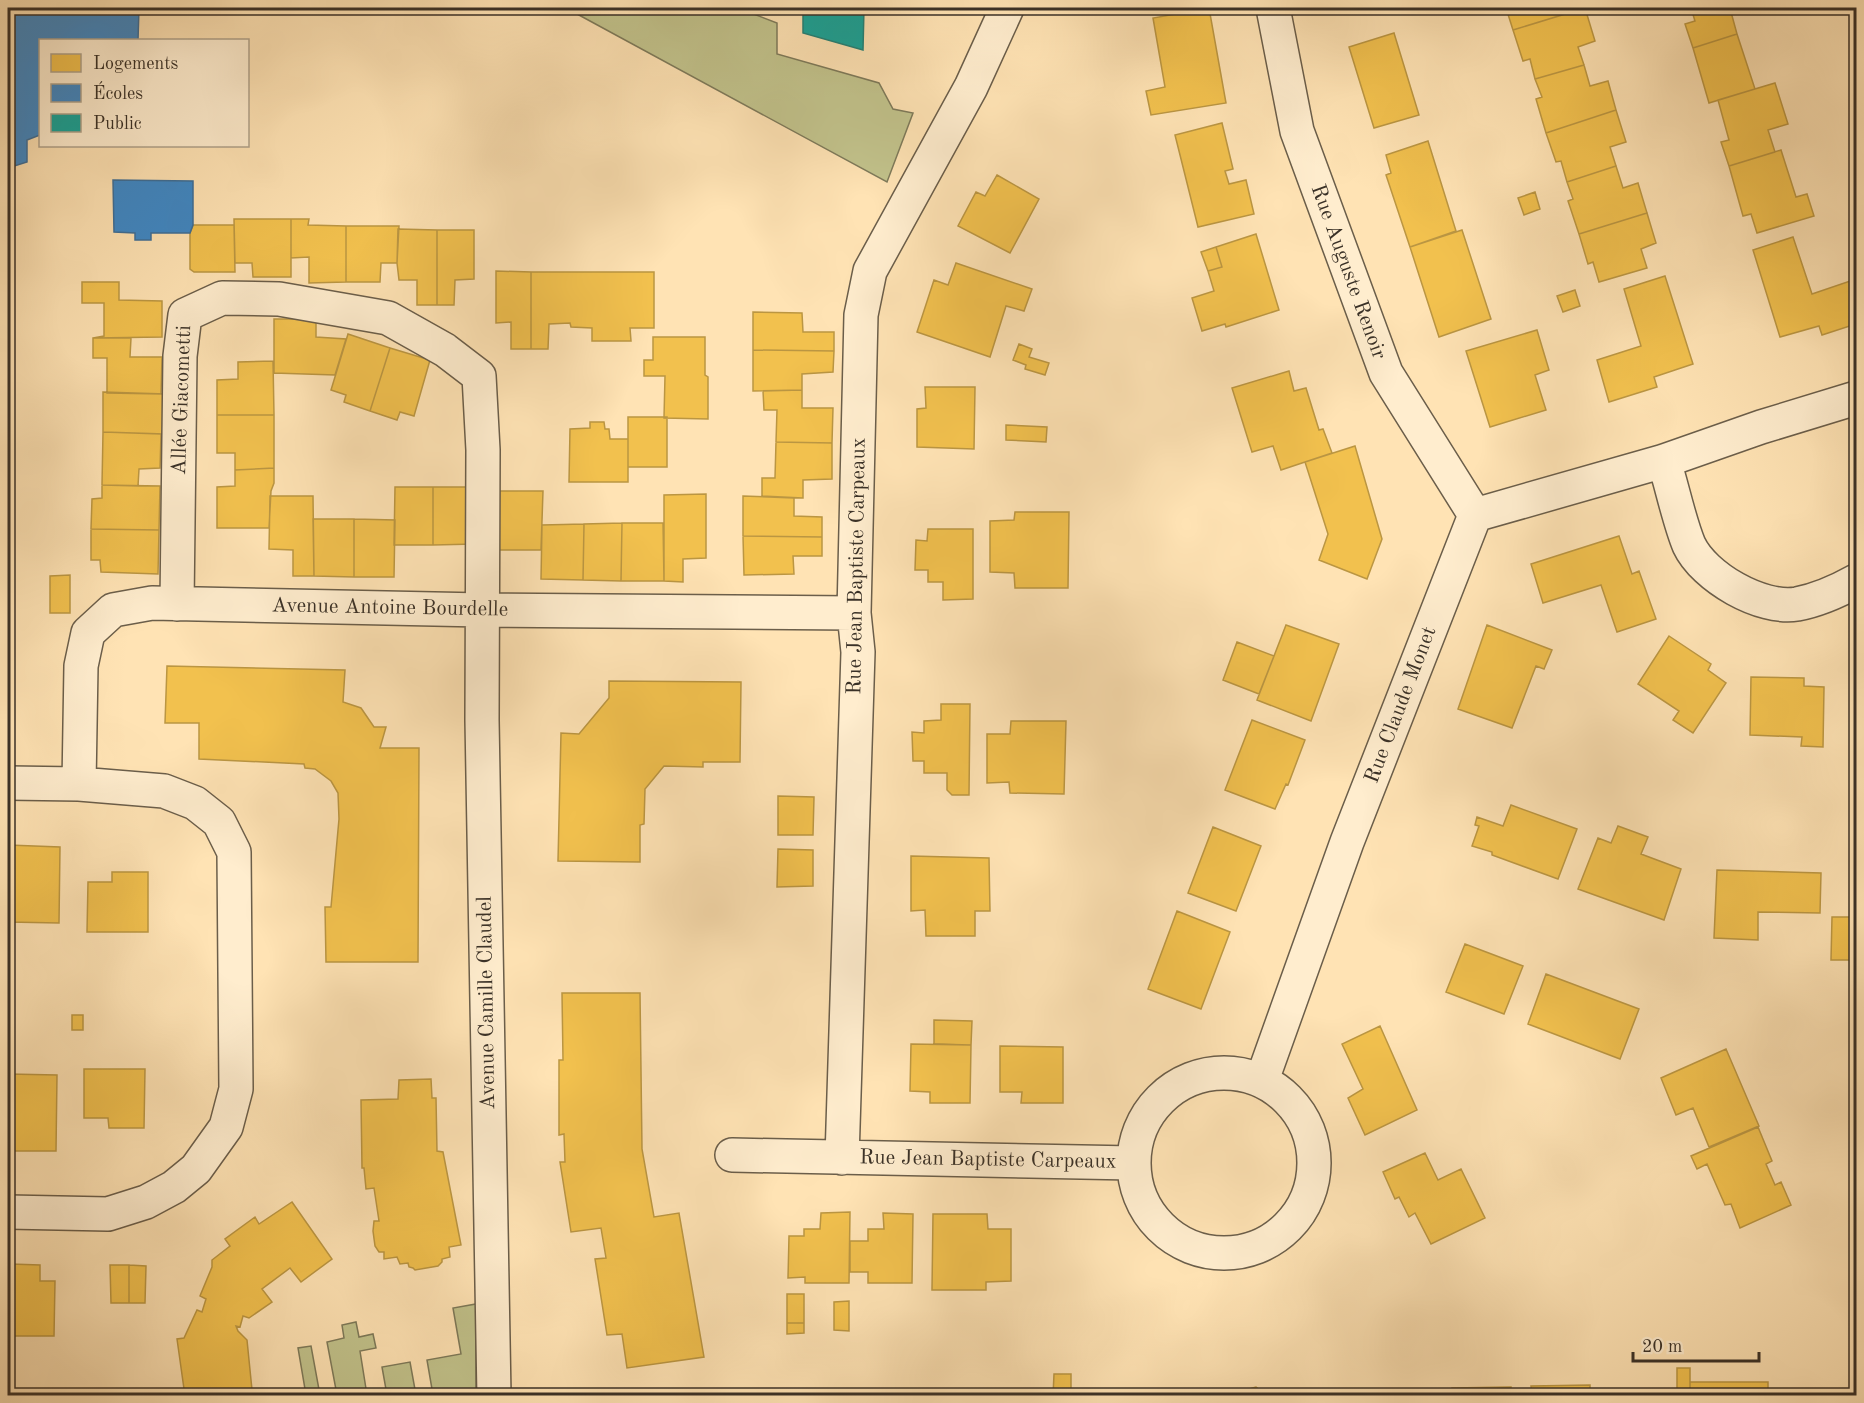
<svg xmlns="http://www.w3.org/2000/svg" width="1864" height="1403" viewBox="0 0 1864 1403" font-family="'Old Standard TT',serif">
<rect width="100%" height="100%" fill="#ffe3b4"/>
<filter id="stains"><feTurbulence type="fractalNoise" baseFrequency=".00333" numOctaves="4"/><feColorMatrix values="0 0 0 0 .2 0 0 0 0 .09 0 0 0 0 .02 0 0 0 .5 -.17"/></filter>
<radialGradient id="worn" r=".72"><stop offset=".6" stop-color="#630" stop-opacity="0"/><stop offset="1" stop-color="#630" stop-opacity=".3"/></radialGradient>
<!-- green -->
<path fill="#c2c38c" stroke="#7e7a5a" stroke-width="1.5" d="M566,8H738L777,23V54L879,83L893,109L913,113L887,182Z
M476,1304V1395H433L427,1360L461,1354L453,1308Z
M356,1322L359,1337L373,1334L376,1348L360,1351L367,1395H337L327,1342L344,1338L342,1325Z
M311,1346L320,1395H306L298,1348Z
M410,1362L416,1395H387L382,1367Z"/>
<!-- homes -->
<path fill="#f2c14e" stroke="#bb9642" stroke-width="1.5" d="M1209,8L1226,103L1151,115L1146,91L1165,87L1153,18Z
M1506,8H1585L1513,30Z
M1585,8L1595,41L1578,47L1584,65L1535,79L1530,59L1523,61L1513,30Z
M1691,8H1745L1731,12L1737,34L1693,48L1685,24L1695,21Z
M1394,33L1419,115L1374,128L1349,47Z
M1737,34L1755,89L1709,103L1693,48Z
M1584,65L1590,86L1608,81L1616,110L1546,133L1536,99L1542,97L1535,79Z
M1775,83L1788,124L1768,130L1775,152L1729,166L1721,142L1729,140L1718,100Z
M1616,110L1626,142L1610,147L1616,166L1567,182L1561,161L1556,162L1546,133Z
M1222,123L1233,169L1225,171L1229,184L1246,180L1254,214L1198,227L1175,135Z
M1428,141L1456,231L1410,247L1386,175L1391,173L1386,155Z
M1781,150L1796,197L1807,194L1814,216L1757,233L1751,214L1743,216L1729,166Z
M1616,166L1623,188L1638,183L1647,213L1579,234L1568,201L1573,199L1567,182Z
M997,175L1039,199L1010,253L958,226L976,192L985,196Z
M1535,192L1540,209L1524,215L1518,198Z
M1647,213L1656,243L1641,249L1647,268L1599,282L1593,262L1588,264L1579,234Z
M234,219H291V277H253L252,263H235Z
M291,219H309L308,225L346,226V282L309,283V257L291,258Z
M193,225H234L235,272H194L190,269V233Z
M346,226H399L397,263H381L380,282H346Z
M398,229L437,230V305H417V280H399L397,263Z
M437,230H474V279L455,280L454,305H437Z
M1462,230L1491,319L1439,337L1410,247Z
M1256,234L1279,310L1226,327L1225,324L1202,331L1192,298L1214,291L1208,271L1222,267L1216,247Z
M1793,237L1812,294L1856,279V324L1822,335L1819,326L1780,337L1753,250Z
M1216,247L1222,267L1208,271L1201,252Z
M956,263L1032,289L1024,311L1006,306L990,357L917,332L934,280L948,285Z
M496,271L531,272V349H511V322L496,323Z
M531,272H654V328H630L631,341H592V328L571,327L570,323L549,324L548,349H531Z
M1665,276L1693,364L1654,377L1657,387L1609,402L1597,360L1641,346L1624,289Z
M82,282H119V300L162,301V337L93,338L104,336V303H82Z
M1575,290L1580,306L1563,312L1557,296Z
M753,312L802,313L803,332H834V351L753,350Z
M299,313L316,321V337L346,339L335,375L274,373V319H297Z
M1537,330L1549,370L1535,375L1546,410L1490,427L1466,351Z
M348,334L390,348L370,411L344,402L346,395L331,390Z
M653,337H705V375L708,377V419L664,418L665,376H644V360H653Z
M93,338H131L130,357H162L161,394L107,393V358H93Z
M1019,344L1032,349L1029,357L1049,363L1045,375L1025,369L1026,365L1013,360Z
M390,348L430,360L414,416L400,412L397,420L370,411Z
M753,350L834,351L833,372L802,374V390L753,391Z
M273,361L274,415H217V380L238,379V362Z
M1289,371L1294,391L1306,388L1319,430L1323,429L1332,453L1281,470L1273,446L1252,452L1232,388Z
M925,387H975L974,449L917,447V409L926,408Z
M802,390V408H833L832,443L776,442L777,410H764L763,391Z
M103,392L165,394V434L103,432Z
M217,415H274V468L235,470V453H217Z
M628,417H667V467H628Z
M590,422H604L605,429H609L610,439H628V482H569L570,429L590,428Z
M1006,425L1047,427L1046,442L1006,440Z
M103,432L161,434L160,468L139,469L138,486L102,485Z
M776,442L832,443V479L803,480V498L762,496V478H775Z
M1355,446L1382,539L1367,579L1319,560L1328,534L1305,462Z
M274,468V483L271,491L269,528H217V487L235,486V470Z
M102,485L160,486L159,530L91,529L92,499L102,498Z
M395,487H433V545H394Z
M433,487H475V544L433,545Z
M499,491H543L541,550H499Z
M706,494V558L683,559V582L664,581V495Z
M270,496H313L314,576H293V550L269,549Z
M743,496L794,498V516L822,517V537L743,536Z
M1015,512H1069L1068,588H1015L1014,573L990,572V521L1014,520Z
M313,519H354V577L314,576Z
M354,519L395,520L394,577H354Z
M622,523L621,581L583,580L584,524Z
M622,523H663L664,581H621Z
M584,524L583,580L541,579L542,525Z
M91,529L159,530L158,574L101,572L100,560H91Z
M928,529H973V599L943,600V582H928V570H915L916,540L927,541Z
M743,536L822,537V556H793L794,574L744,575Z
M1619,536L1632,574L1639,571L1656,619L1617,632L1601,585L1543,603L1531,564Z
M70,575V613H50V576Z
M1286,625L1339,644L1311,721L1257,700Z
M1487,625L1552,650L1544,669L1536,666L1512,728L1458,709Z
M1669,636L1711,664L1708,670L1726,683L1693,733L1673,720L1679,711L1638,684Z
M1237,642L1274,656L1259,694L1223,680Z
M167,666L345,670L343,702L361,708L374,727H386L380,748H419L418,962H326L325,907H331L339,819L338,793L331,781L315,769L305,768L304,764L199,759V723H165Z
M1751,677L1804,678V686L1824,687L1823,747L1801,746L1802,737L1750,735Z
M609,681L741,682L740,762H703V767L664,766L645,789L644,824L640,825V862L558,861L561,733L579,734L609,698Z
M941,704H970L969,795H952L947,790V773H924V761H913L912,732L924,733V721L941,720Z
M1252,720L1305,740L1288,785L1286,784L1275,809L1225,790Z
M1011,721H1066L1064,794L1010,793L1009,782L987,783V734H1010Z
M778,796L814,797L813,835H778Z
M1511,805L1577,829L1558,879L1492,855V852L1472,846L1479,826L1475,825L1477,817L1503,826Z
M1618,826L1648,837L1641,854L1681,869L1664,920L1578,889L1598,838L1611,843Z
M1213,827L1261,846L1236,911L1188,893Z
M8,845L60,847L59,923L8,922Z
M778,849L813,850V886L777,887Z
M911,856L989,858L990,911H975V936H926L925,910L911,911Z
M1717,870L1821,873L1820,913L1758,912V940L1714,938Z
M112,872H148V932H87L88,882H112Z
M1177,911L1230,932L1201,1009L1148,989Z
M1852,912H1856V967L1852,966V960H1831L1832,917H1852Z
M1465,944L1523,966L1504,1014L1446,992Z
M1546,974L1639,1009L1620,1059L1528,1024Z
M562,993H640L642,1149L654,1217L679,1213L704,1357L627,1368L622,1334L607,1335L595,1259L606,1258L601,1228L571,1232L560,1162H565L564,1134L559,1135V1060H563Z
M72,1015H83V1030H72Z
M934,1020L972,1021L971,1045L934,1044Z
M1380,1026L1417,1110L1365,1135L1348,1098L1363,1089L1342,1044Z
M911,1044L971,1045L970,1103H930V1092L910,1091Z
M1000,1046L1063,1047V1103H1021L1022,1092H1000Z
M1726,1049L1759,1126L1709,1147L1693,1108L1676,1115L1661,1078Z
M84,1069H145L144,1128H109L108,1118H84Z
M8,1074L57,1075L56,1151H8Z
M431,1079L432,1098H436L437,1151L443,1152L461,1245L449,1247L450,1257L442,1259V1262L438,1266L415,1270L413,1268L409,1267L408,1263L400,1264L397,1257L384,1259V1252H379L375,1246L373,1231L374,1221H379L374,1188L366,1189L364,1168H362L361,1100L398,1099L399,1080Z
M1758,1127L1772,1161L1766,1164L1775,1185L1781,1182L1791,1205L1740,1228L1731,1204L1725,1205L1707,1164L1697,1169L1691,1156Z
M1425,1153L1438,1180L1461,1169L1485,1218L1431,1244L1415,1213L1409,1217L1399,1197L1395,1199L1383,1172Z
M292,1202L332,1259L301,1282L290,1268L262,1289L272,1302L249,1318L243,1316L240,1327L236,1326L238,1331L247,1340L252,1390L217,1396H185L177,1339L184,1338L197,1310L202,1312L206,1299L200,1296L212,1267V1260L230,1246L225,1239L255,1217L259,1224Z
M850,1212L849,1283H805V1277L788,1278L789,1236H804V1229H820L821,1213Z
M883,1213L913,1214L912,1283H868V1272H850V1241H868V1229H884Z
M933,1214H987L988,1229H1011V1281L986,1282V1290H932Z
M10,1264L40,1265V1281H55L54,1336H9L8,1294H10Z
M110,1265H129V1303H111Z
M129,1265L146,1266L145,1303H129Z
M787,1294H804V1323H787Z
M849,1301V1331L834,1330V1302Z
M787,1323H804V1333L787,1334Z
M1677,1368H1690V1393H1677Z
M1054,1374H1071V1396H1053Z
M1690,1382H1768V1396H1690Z
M1590,1385V1396H1532L1531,1386Z
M1256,1387L1268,1396H1245L1249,1389Z
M1511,1387V1396H1452V1388Z"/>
<!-- schools -->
<path fill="#3f88c5" stroke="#3e6e96" stroke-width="1.5" d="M8,8L9,18L33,8H139L138,40H40V135L27,140V162L8,168Z
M113,180L193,181V225L190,233H151V240H135V233L114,232Z"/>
<!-- public -->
<path fill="#17a398" stroke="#228176" stroke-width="1.5" d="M803,8H864L863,50L803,33Z"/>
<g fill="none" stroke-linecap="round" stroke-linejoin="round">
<defs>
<path id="minor" d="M1273,8L1297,131L1386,373L1475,515
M1664,461C1672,486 1679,521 1689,545C1704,577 1761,610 1797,604C1818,600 1838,591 1856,581
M177,604L180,356L185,315L222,298L279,299L388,318L445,350L479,376L483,450L482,720L494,1396
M8,783L79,784L164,791L195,803L219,822L234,852L236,1089L226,1127L196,1169L174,1187L146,1202L108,1214L8,1212
M79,784L81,666L88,633L113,610L152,603L482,610L854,613
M1134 1163a90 90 0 1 1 180 0a90 90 0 1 1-180 0Z
M1262,1080L1347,842L1475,515L1664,461L1761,427L1856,398
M732,1155L1133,1163
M842,1158L858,652L854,613L861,315L870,271L971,87L1007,8"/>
</defs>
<!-- minor casing -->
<use href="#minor" stroke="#6b5e4a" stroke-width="36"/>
<!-- minor -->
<use href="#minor" stroke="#ffedce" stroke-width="33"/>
</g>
<g text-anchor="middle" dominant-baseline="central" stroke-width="6" stroke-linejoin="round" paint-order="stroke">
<!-- street labels -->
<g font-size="21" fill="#3a3127" stroke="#ffedce">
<text transform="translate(1348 272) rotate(70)">Rue Auguste Renoir</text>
<text transform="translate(182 400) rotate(-88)">Allée Giacometti</text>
<text transform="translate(857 566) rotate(-89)">Rue Jean Baptiste Carpeaux</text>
<text transform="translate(390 608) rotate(1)">Avenue Antoine Bourdelle</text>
<text transform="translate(1401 705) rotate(-69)">Rue Claude Monet</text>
<text transform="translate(487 1003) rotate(-91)">Avenue Camille Claudel</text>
<text transform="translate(988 1160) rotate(1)">Rue Jean Baptiste Carpeaux</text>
</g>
</g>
<!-- margin -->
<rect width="1864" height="1403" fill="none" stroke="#ffe3b4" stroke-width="30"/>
<rect x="9" y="9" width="1846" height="1385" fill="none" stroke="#3a3127" stroke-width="3"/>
<rect x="15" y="15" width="1834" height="1373" fill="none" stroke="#3a3127" stroke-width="1.5"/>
<!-- legend -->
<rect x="39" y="39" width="210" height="108" fill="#ffedce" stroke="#b0a28b" stroke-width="1.5"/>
<rect x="51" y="54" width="30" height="18" fill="#f2c14e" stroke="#b0a28b" stroke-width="1.5"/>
<text x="93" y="69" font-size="18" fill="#3a3127">Logements</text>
<rect x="51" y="84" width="30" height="18" fill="#3f88c5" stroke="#b0a28b" stroke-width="1.5"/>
<text x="93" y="99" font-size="18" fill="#3a3127">Écoles</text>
<rect x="51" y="114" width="30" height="18" fill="#17a398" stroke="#b0a28b" stroke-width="1.5"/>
<text x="93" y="129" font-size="18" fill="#3a3127">Public</text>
<!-- scale -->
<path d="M1633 1352v9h126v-9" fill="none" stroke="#3a3127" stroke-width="3"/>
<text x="1642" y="1352" font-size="18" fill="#3a3127" stroke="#ffedce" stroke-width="4.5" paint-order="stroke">20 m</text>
<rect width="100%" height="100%" filter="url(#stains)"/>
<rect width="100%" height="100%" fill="url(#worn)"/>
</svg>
